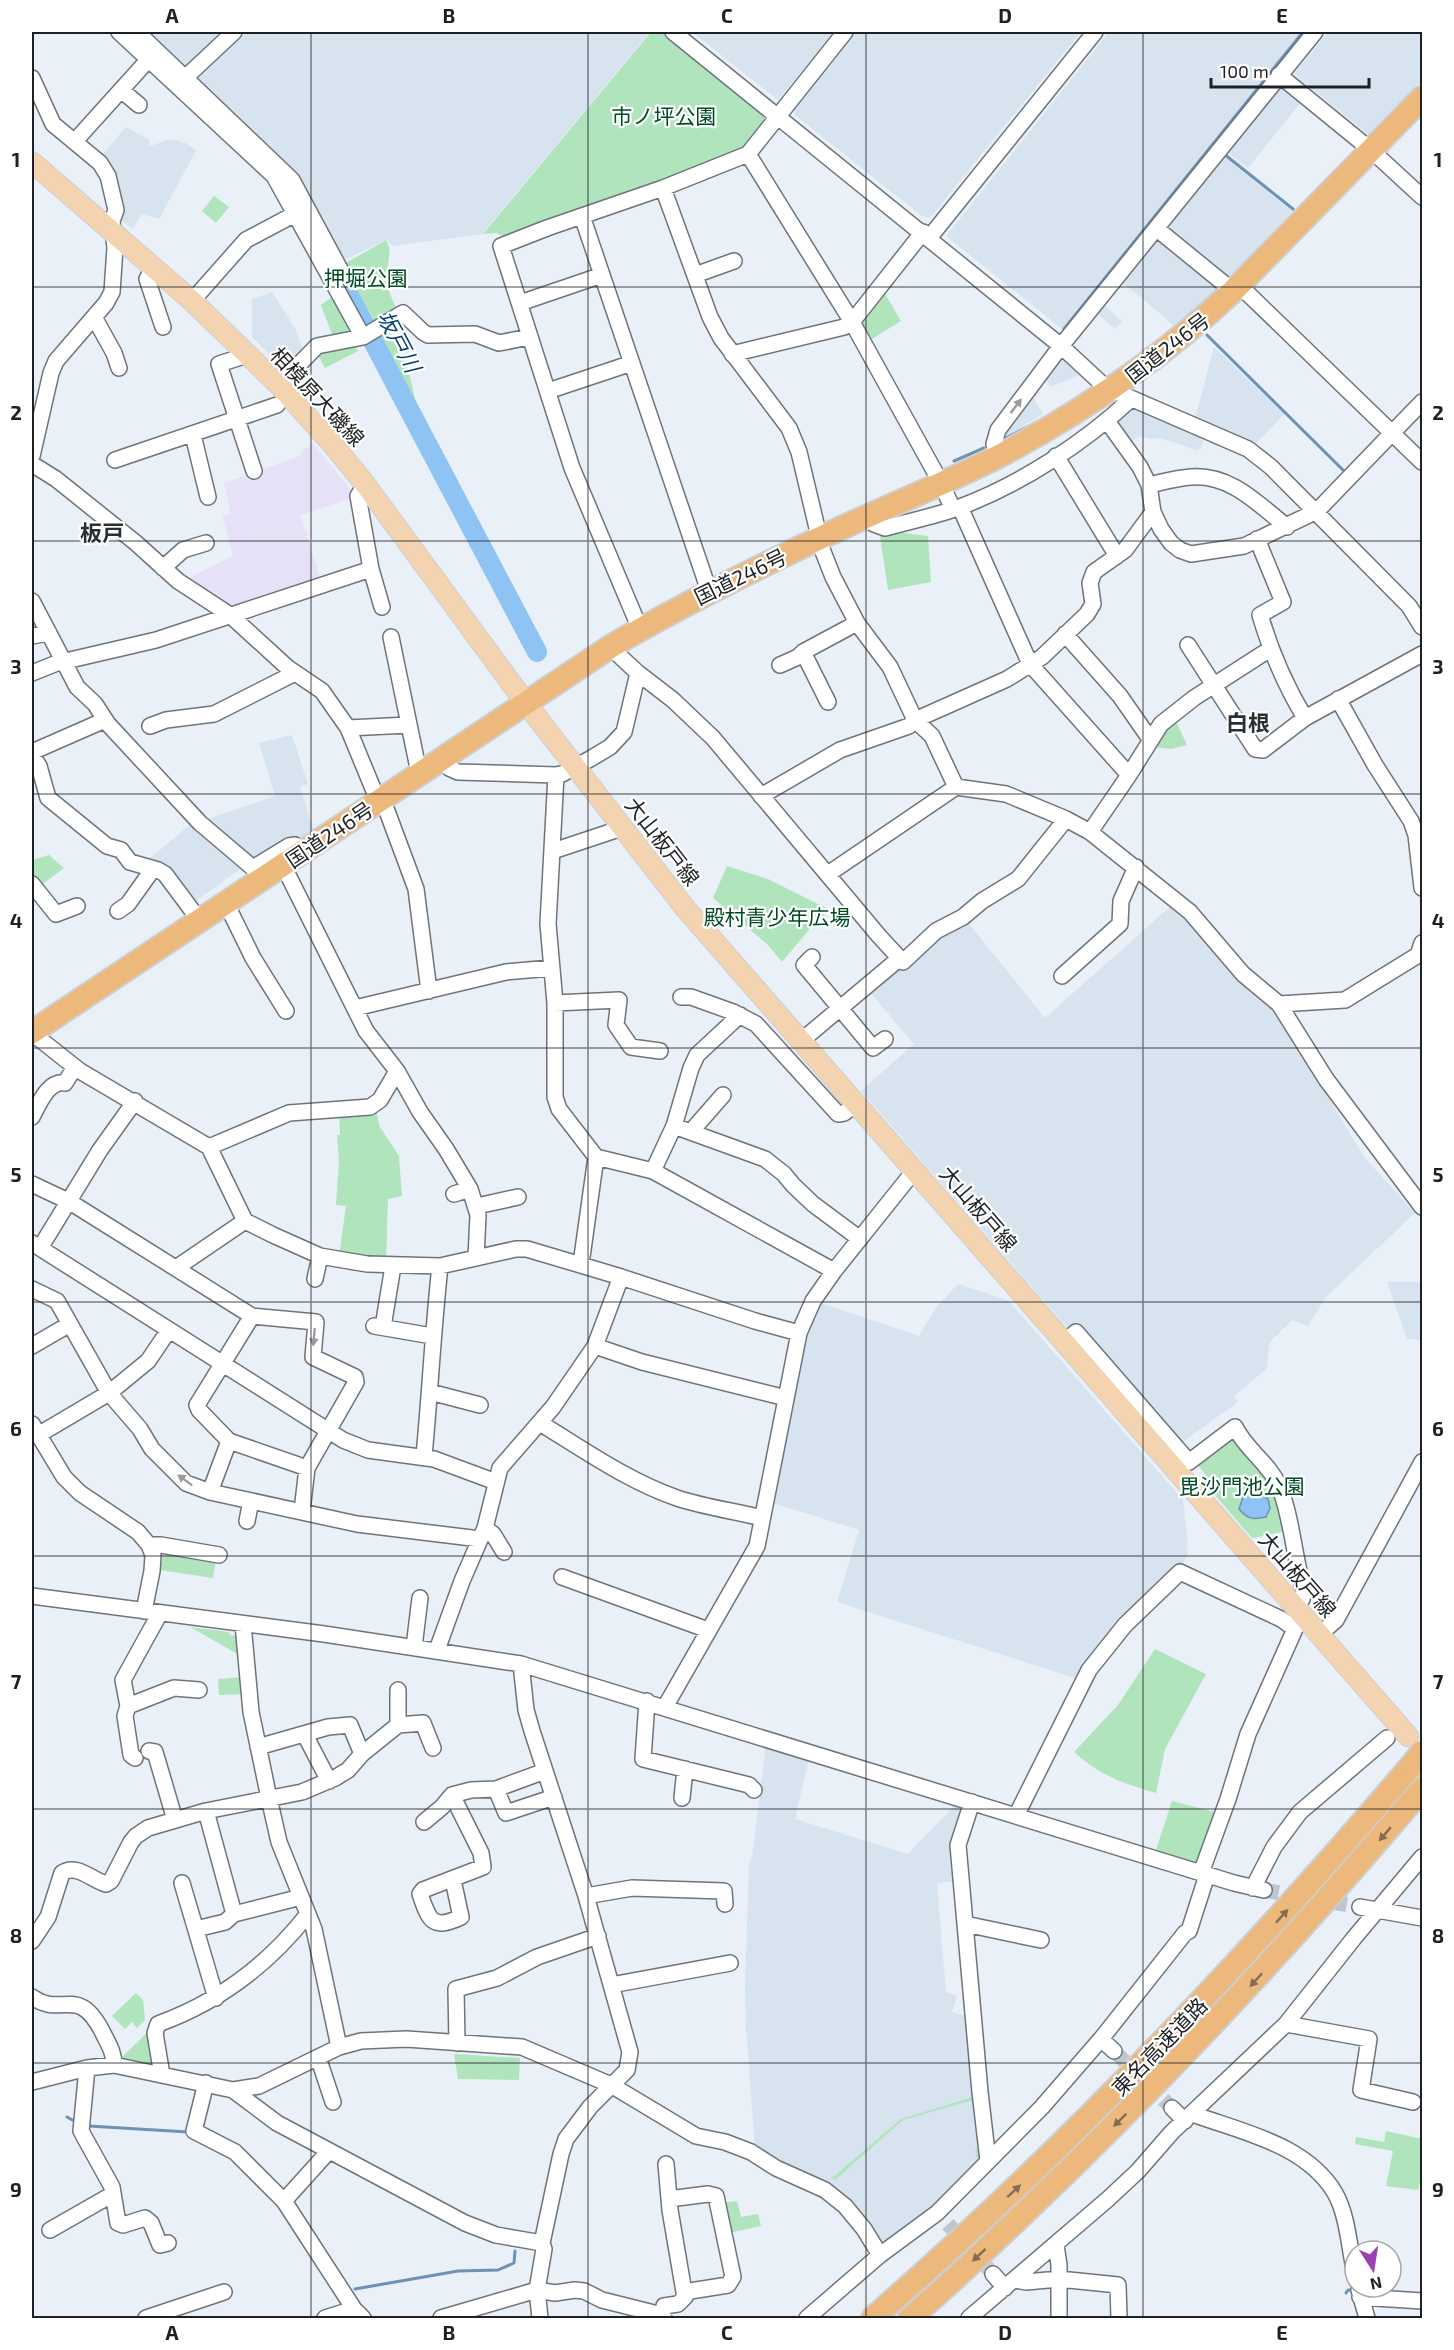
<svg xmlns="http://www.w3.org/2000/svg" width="1454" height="2350" viewBox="0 0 1454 2350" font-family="'Exo 2','Noto Sans JP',sans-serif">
<rect width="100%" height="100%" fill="#e9f0f7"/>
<!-- built -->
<path fill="#d7e4f0" d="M141,32H221L182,69Z
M247,32H650L482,234L392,246L387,239L341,262L196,81Z
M692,32H834L778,100Z
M854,32H1081L930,218L922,216L795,115L794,108Z
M1109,32H1304L1062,329L946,236Z
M1328,32H1422V81L1369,135L1294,74Z
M1281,84L1302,101L1248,168L1227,152Z
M126,127L150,140L148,147L170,139L186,143L196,151L159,219L142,214L132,229L119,218L98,159Z
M1223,156L1292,211L1228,280L1166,229V224Z
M1156,237L1222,286L1174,327L1162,315L1122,282Z
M272,292L295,328L304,353L286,371L252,337V299Z
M1103,304L1122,321L1115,329L1096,312Z
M1214,347L1284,414L1254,446L1195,419Z
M1062,357L1081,374L1051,387L1045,378Z
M1032,395L1043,414L999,441Z
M1133,406L1206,435L1201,448L1197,450L1160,438L1150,439L1140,436L1128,444L1116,428L1117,421Z
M292,735L308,784L300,787L314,830L256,862L205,820L275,796L259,743Z
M193,822L244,866L192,904L148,860Z
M1172,905L1274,1006L1364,1157L1415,1213L1326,1297L1308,1326L1292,1320L1269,1343L1267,1368L1234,1396L1238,1402L1180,1444L1077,1327L1066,1326L861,1091L914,1044L868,990L965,919L1045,1018Z
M1387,1282H1422V1340L1407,1339Z
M958,1284L1008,1300L1183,1500L1188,1547L1186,1548L1188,1553L1181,1568L1081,1680L837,1602L859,1530L770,1502L803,1335L817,1302L919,1336L937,1306Z
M766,1744L809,1758L795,1819L908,1854L955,1805L966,1808L957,1881L937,1883L946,1992L957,1996L952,2012L969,2017L982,2151L977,2165L927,2214L886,2244L877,2245L867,2225L755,2146L746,2029L745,1985L749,1863L752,1857Z"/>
<!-- education -->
<path fill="#e7e1f7" d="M313,444L353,492L354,497L301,515L321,582L230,611L185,580L233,556L222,515L231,514L224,483L300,456L302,451Z"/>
<!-- green -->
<path fill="#afe4bd" d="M651,32H663L763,113L765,121L741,149L723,161L507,239L497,233L483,234Z
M214,196L229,207L216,223L202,211Z
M386,240C393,251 387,262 387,274C387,288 392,301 399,313L368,330L337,268Z
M884,292L901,321L867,342C853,315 866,312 884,292Z
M331,298L336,300L354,333L334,340L321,305Z
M386,327L408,369L421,424L371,336Z
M355,345L358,351L325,368L317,353Z
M903,533L928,536L931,582L888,590L880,536Z
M1175,719L1187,745L1171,749L1154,747L1165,727Z
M49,855L64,868L40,886L32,878V860Z
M727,866L768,879L830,910L813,925L782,962L767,944L713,898Z
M376,1111L380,1127L399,1156L402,1196L388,1199L386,1262L339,1256L346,1206L336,1205L339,1163L337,1135H340L339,1113Z
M1231,1434L1271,1481L1287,1531L1252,1538L1201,1479L1206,1475L1197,1464Z
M167,1551L216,1560L213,1578L160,1570L163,1555Z
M190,1627L229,1632L230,1635L240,1636L241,1656Z
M1155,1649L1206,1674L1165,1749L1156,1793C1122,1783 1101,1776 1074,1752L1118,1705Z
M243,1677L244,1694L219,1695L218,1679Z
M1172,1801L1218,1813L1200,1864L1155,1853Z
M136,1993L143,2000L145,2020L137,2028L132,2022L125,2029L112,2016Z
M151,2029L156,2064L152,2069L120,2059Z
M454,2054L520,2058L519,2080L458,2079Z
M976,2096L985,2160L940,2202L978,2164L975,2150L981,2148L973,2100L903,2120L835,2180L832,2178L901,2119Z
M1386,2131L1422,2139V2173L1418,2190L1386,2186L1393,2151L1355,2144L1356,2137L1384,2142Z
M737,2201L741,2217L758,2214L761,2226L728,2233L722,2203Z"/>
<!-- water -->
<path fill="#8fc3f3" stroke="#6d92b5" stroke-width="1.5" d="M1250,1492H1257L1268,1499L1270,1508L1266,1517C1253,1520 1247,1519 1239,1509L1243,1497Z"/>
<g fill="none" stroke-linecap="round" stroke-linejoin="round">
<!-- stream -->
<path stroke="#6d92b5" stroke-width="3" d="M1224,154L1293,209
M1064,329L1303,32
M1207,335L1345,472
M1000,441L1039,421
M954,461L984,448
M67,2117L76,2122
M89,2126L188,2132
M355,2289L458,2271L498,2270L514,2263L515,2251
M1365,2289L1379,2291
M1346,2293L1348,2290H1355"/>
<!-- river -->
<path stroke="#8fc3f3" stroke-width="20" d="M328,256L537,652"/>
<!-- minor-tunnel -->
<path stroke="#c0c6cd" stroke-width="15" stroke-dasharray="15 8" stroke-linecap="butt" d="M1264,1890L1360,1907
M1114,2051L1172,2108
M948,2224L993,2274"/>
<defs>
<path id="minor" d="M119,32L274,176L363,337
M137,32L292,180L341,271
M673,32L1061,346L1101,383L1112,390L1248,449L1271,467L1409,606L1422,627
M845,32L748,154L852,322L936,474
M1279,75L1371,150L1422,197
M186,77L234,32
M32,78L53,124L100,163L108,176L116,210L112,221L115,248L112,292L106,303L56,361L51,373L32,456
M121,90L139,105
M75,141L149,59
M663,188L710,317L721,338L789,428L799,452L822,549L833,577L857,623L890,667L915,720L932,736L956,787L1006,794L1066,819L1090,832L1190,912L1243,974L1279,1004L1326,1079L1422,1207
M582,216L709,591
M1157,229L1233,291
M929,238L1095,32
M152,269L147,279L163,327
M695,275L734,261
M1239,285L1422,462
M192,301L246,240L295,214
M520,303L602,275
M94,317L114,353L119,368
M244,351L241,357L219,364L254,471
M732,354L844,327L852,322L923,232
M279,385L317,346L363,337L403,313L423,332L428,335L475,334L499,343L529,337
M548,391L632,363
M1107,421L1140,467L1149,485L1153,512L1161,529L1171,543L1180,550L1191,554L1244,546L1317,511L1422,402
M193,435L208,497
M1056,456L1117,556
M998,457L994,444L998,430L1061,346L1315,32
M115,460L277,405
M32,464L56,479L136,543L178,581L230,615L288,668L322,691L348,728L374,791L387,811L416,889L429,991
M1149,485C1163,482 1177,478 1191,477C1231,474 1258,504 1287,527
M946,494L953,509
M960,507L1030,664L1129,775
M867,516L874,524L885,528C910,521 936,516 960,507C1021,484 1084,443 1131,399
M1257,539L1283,602L1260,615C1271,652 1285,685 1305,718
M163,568L183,550L206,543
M371,569L382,607
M32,601L77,687L95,704L108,724L200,823L253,868L289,846L295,845L301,853
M640,629L572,468L501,246L547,228L663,188L748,154
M1065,634L1120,696L1150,739
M32,636L49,633
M391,637L419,773
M1188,645L1255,749L1263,750L1305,718L1422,654
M610,647L638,673L673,700L713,738L879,936L903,962L936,931L963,917L982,901L1018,879L1066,819
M803,652L828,702
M780,665L798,657L803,652L857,623
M32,673L57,663L156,640L371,569L358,496L365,484
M1338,699L1375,765L1411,821L1416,835L1422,888
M150,726L166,720L214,714L295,673
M348,728L408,725
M32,752L105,720
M32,756L39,766L48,798L107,846L121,850L130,862L158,870L165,874L200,921
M441,758L449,768L458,772L556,775L562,774L590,759L610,747L624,732L638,673
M556,775L548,924L555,1003V1097L559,1109L596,1157L581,1264
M761,796L840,750L909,726L915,720L1007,679L1042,657L1087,614L1093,604L1090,583L1094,572L1125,550L1153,512
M1090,832L1129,775L1161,724L1194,698L1270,649
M553,851L622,828
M283,865L366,1031L397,1071L420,1112L446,1149L470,1189L478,1215L476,1258
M828,874L956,787
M32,884L56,914L77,906
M226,903L253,958L286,1011
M118,911L128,904L153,869
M812,957L804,965L873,1048L885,1039
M1062,976L1120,924L1121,901L1136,867
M681,997H691L733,1012L756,1024L838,1114L844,1113L856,1104
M555,1003L619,1000L616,1025L631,1047L660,1051
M1279,1004L1345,1000L1418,955L1422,943
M355,1008L506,972L551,968
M32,1033L80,1071L209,1147L245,1221L273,1235L320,1256L367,1264L440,1266L516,1249H527L621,1277L595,1346L553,1407L500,1468L485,1528L462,1581L437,1650
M801,1041L900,958
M32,1117C39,1104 48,1080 65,1083L75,1067
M674,1126L765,1159L784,1174L793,1185L813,1204L860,1239
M693,1132L695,1127L723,1095
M209,1147L289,1113L370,1107L380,1100L397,1071
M596,1157L653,1171L834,1271
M653,1171L674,1126L691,1068L697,1055L740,1015
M32,1184L70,1202L252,1316L316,1322L313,1357L355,1377L356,1382L307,1468L302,1511
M454,1194L470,1189
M477,1206L518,1197
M32,1243L343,1440L368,1450L434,1459L496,1482
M40,1248L100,1150L135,1101
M176,1268L245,1221
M621,1277L755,1321L799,1333
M315,1279L320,1256
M32,1289L57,1301L109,1393L140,1429L152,1449L186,1483L210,1492L357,1524L480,1539
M252,1316L197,1405L199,1410L229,1441L307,1468
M374,1326L432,1336
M383,1327L393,1266
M1064,1342L1076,1332L1189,1462L1235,1427C1246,1450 1269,1463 1279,1486C1292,1517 1294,1558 1304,1591L1302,1599L1294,1606
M32,1346L70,1324
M595,1346L642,1362L786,1398
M430,1392L480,1405
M540,1423C584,1450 628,1481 677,1498C704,1507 734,1511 762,1518
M32,1424L64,1477L80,1493L138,1532L149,1545L153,1555L152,1571L144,1611
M38,1435L109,1393L148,1361L169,1330
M424,1456C430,1393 433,1330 440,1266
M210,1492L229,1441
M247,1521L251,1501
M485,1528L493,1534L504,1552
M149,1545H161L219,1555
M562,1577L708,1630
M32,1596L324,1634L521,1664L1234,1883L1264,1890
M160,1613L123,1680L128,1706L174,1688L199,1690
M243,1624L251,1712L269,1798L279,1842L314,1929L339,2047
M1319,1635L1336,1620L1422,1462
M414,1647L420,1598
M521,1664L526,1710L532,1731L586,1896L630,2052L627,2070L590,2107L566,2139L561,2154L542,2243L544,2249L537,2290L540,2318
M647,1701L643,1759L749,1785L754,1790
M128,1706L125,1716L131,1755L135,1758
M665,1707L757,1546L799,1333L813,1301L834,1271L914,1171
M398,1725L423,1723L433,1748
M305,1735L329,1781
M258,1747L328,1727L350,1725L362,1754
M149,1751L155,1752L175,1820
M496,1789L506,1813L554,1797
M452,1795L481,1853L483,1867L423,1890L420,1894C429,1919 431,1931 461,1917L453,1880
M682,1798L685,1769
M972,1802L958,1845L980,2092L988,2161
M206,1811L234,1914
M1016,1816L1089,1670L1125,1625L1180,1572L1281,1619L1295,1629
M424,1822L442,1807L452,1795L471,1790L496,1789L545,1771
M1201,1873L1228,1799L1248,1734L1299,1620
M182,1883L216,1998
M1253,1888L1274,1847L1300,1812L1387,1738
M586,1896L632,1888L724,1891L725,1904
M1360,1907L1422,1918
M965,1924L1041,1940
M196,1929L225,1922L234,1914L301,1897
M32,1941L48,1917L62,1873C76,1863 92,1880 106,1884L111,1881L131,1842L136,1836L148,1828L206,1811L302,1792L335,1778L348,1770L362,1754L398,1725V1690
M611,1985L730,1963
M32,1997C63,2019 78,1982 104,2035C109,2045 114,2053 114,2065
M1286,2024L1369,2039L1361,2090L1413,2102
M1101,2039L1114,2051
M457,2043L456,1989L497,1978L537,1957L598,1936
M318,2057L333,2102
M87,2068L81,2131L112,2187L118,2223L123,2225L145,2218L151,2223L160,2245L168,2243
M162,2075L155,2033L158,2024C219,2002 268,1965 308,1914
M32,2082L87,2068L114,2065L233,2090L259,2086L339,2047L361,2041L406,2039L522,2047L611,2085L696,2136L725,2142L751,2152L776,2168L825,2190L845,2206L864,2229L880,2255
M206,2083L194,2131L235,2152L284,2201L354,2309L363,2318
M233,2090L277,2123L465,2223L496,2235L542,2243
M1172,2108L1185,2121
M1193,2114C1241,2132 1306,2144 1335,2193C1348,2216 1349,2248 1355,2273
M666,2164L670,2210L684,2292
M284,2201L329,2151
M50,2230L113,2194
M1056,2245L1059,2265V2318
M993,2274L1005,2288
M1015,2280L1026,2282L1059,2279L1118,2285L1119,2318
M1359,2290L1367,2318
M1360,2297L1422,2301
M146,2318L224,2292
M325,2318L354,2309
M441,2318L537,2290L555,2293L575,2290L584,2291L602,2300L654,2313L664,2318
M662,2318L664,2306L678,2304L685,2297L684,2292L728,2285L733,2277L716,2196L708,2194L669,2199
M807,2318L880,2255L937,2213L1042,2107L1101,2039L1185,1933L1189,1931L1207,1875
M969,2318L1108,2199L1138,2171L1172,2132L1286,2024L1354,1938L1422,1857"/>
<path id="major" d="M32,162L192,301L279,385L333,445L365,484L525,702L685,908L1408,1736"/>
<path id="highway" d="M32,1032L610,647C683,604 758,567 835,531C890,505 947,483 1001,455C1085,410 1163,357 1233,291L1422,98
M873,2318C1068,2148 1243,1963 1411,1766
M910,2318C948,2286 984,2251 1020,2217C1163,2082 1295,1939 1422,1789"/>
</defs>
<!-- minor casing -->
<use href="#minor" stroke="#6e747a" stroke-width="18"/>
<!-- major casing -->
<use href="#major" stroke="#cececf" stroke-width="22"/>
<!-- highway casing -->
<use href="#highway" stroke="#cececf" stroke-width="26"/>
<!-- minor -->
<use href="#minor" stroke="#fff" stroke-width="15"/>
<!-- major -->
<use href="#major" stroke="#f4d4b0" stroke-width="20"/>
<!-- highway -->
<use href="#highway" stroke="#edb87c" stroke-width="22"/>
<defs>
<path id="highway-bridge" d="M1411,1766L1422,1752"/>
</defs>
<!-- highway-bridge casing -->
<use href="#highway-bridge" stroke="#cececf" stroke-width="26" stroke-linecap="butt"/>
<!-- highway-bridge -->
<use href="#highway-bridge" stroke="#edb87c" stroke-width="22"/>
</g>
<!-- one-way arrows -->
<defs><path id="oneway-solid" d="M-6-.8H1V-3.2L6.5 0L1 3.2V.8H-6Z" transform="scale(1.5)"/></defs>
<g fill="#9a9b9c">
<use href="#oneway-solid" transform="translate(1016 406) rotate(-53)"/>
<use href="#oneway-solid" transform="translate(314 1337) rotate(95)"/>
<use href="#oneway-solid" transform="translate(185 1480) rotate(-143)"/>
</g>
<g fill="#866c50">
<use href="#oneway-solid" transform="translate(1385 1834) rotate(130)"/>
<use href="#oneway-solid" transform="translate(1282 1916) rotate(-48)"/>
<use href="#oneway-solid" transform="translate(1256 1980) rotate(132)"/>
<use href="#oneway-solid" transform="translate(1120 2120) rotate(135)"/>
<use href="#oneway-solid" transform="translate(1014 2191) rotate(-43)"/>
<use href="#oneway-solid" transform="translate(979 2255) rotate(137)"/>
</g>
<!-- grid -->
<path fill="none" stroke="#1e2023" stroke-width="1.5" stroke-opacity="0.55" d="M311,32V2318M588,32V2318M866,32V2318M1143,32V2318M32,287H1422M32,541H1422M32,794H1422M32,1048H1422M32,1302H1422M32,1556H1422M32,1809H1422M32,2063H1422"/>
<g text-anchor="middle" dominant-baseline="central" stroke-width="4.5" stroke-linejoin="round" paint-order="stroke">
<!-- park labels -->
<g font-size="21" fill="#004b24" stroke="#fff">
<text x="664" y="115">市ノ坪公園</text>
<text x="366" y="277">押堀公園</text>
<text x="777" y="916">殿村青少年広場</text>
<text x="1242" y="1485">毘沙門池公園</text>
</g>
<!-- street labels -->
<g font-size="21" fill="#1e2023" stroke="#fff">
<text transform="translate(1167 347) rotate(-38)">国道246号</text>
<text transform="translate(318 396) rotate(47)">相模原大磯線</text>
<text transform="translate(740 576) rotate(-26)">国道246号</text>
<text transform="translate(329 834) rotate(-34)">国道246号</text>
<text transform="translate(663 841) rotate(52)">大山板戸線</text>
<text transform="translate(979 1208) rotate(49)">大山板戸線</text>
<text transform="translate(1298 1574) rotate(49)">大山板戸線</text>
<text transform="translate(1159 2046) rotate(-46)">東名高速道路</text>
</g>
<!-- water labels -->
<g font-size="22" font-style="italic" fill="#074470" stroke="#fff">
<text transform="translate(400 341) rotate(62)">坂戸川</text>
</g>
<!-- neighbourhood labels -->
<g font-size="22" font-weight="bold" fill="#2a2f34" stroke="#fff">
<text x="102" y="532">板戸</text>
<text x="1248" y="722">白根</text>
</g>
</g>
<!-- border -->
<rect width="1454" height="2350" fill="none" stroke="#ffffff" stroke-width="66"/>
<!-- north arrow -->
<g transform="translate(1373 2269) rotate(168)"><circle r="28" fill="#ffffff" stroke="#a5a6a7" stroke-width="1.5"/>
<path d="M0-4.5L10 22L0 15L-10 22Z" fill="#9a43af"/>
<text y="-9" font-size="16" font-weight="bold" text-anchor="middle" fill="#1e2023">N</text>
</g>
<!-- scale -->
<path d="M1211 78v9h158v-9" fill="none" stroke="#1e2023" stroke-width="3"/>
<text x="1220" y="78" font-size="18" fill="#1e2023" stroke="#ffffff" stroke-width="4.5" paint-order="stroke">100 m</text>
<rect x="33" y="33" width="1388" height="2284" fill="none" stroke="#1e2023" stroke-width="2"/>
<g font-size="20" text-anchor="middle" font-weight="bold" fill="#1e2023">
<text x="172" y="23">A</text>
<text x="449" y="23">B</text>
<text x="727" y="23">C</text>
<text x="1005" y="23">D</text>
<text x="1282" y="23">E</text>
<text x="16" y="167">1</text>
<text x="1438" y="167">1</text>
<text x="16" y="420">2</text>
<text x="1438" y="420">2</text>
<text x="16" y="674">3</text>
<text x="1438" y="674">3</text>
<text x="16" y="928">4</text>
<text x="1438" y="928">4</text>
<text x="16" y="1182">5</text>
<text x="1438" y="1182">5</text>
<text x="16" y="1436">6</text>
<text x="1438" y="1436">6</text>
<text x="16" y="1689">7</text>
<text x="1438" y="1689">7</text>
<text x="16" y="1943">8</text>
<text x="1438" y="1943">8</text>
<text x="16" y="2197">9</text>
<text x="1438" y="2197">9</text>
<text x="172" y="2340">A</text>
<text x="449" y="2340">B</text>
<text x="727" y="2340">C</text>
<text x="1005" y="2340">D</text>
<text x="1282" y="2340">E</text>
</g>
</svg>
